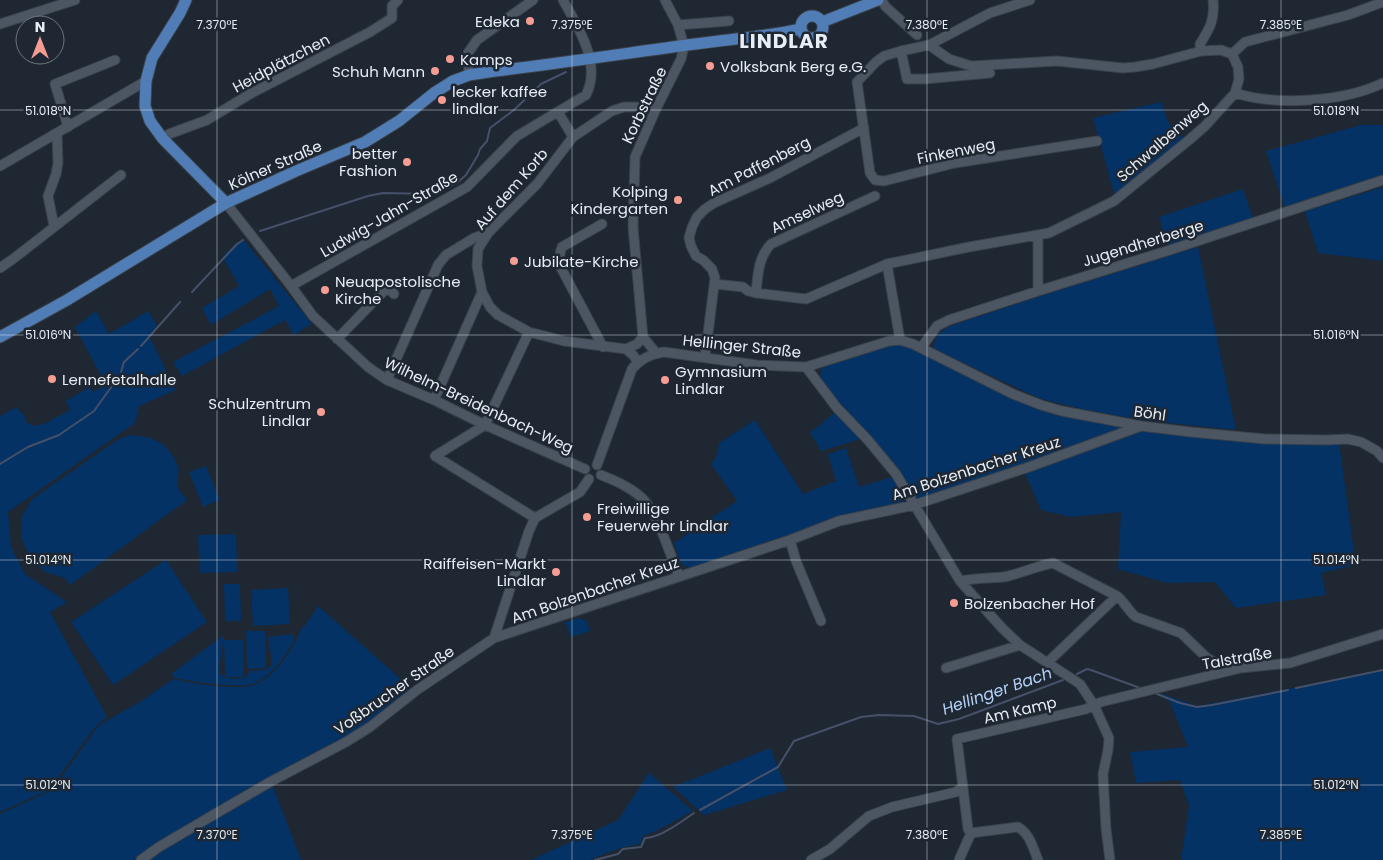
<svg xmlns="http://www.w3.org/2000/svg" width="1383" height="860" viewBox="0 0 1383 860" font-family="Poppins,sans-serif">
<rect width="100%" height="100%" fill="#1e2732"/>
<!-- green -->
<path fill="#043264" d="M1161,102L1169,124L1185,139L1115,196L1093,118Z
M1361,125H1383V176L1285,208L1266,151Z
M1383,187V261L1318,253L1305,211Z
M1243,189L1253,219L1168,247L1159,217Z
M243,239L312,324L294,335L285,320L182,376L173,362L279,306L270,289L211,325L202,308L239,286L222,256Z
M1198,247L1236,430L1187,425L1136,419L1082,409L1041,399L935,350L934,347C935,334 942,330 953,325L1044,295Z
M96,311L109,334L148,311L157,325L149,336L176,390L139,406L135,423L8,512L11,547L25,574L67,602L50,612L107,717L98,724L91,732L52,786L45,792L0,812V416L17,407L21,413L24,414L26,422L33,426L44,424L70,410L66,401L90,387L93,392L106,385L75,327Z
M901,343L908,345L990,386L1124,425L1122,430L980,482L917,500L915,498L888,458L870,437L842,408L821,381L820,377L822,368L830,363L881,346Z
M835,412L861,439L821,451L810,433Z
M755,420L803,494L836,481L828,454L846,448L859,487L892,477L904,496V499L900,504L837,517L778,539L696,567C679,571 679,556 674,543L737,501L711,464C717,457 718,452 719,443Z
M1139,429L1339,443L1356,565L1321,573L1326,595L1236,608L1215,582L1167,583L1118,569L1121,512L1071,517L1041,510L1024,471Z
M130,435C153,436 170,443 178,467C180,473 176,481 178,487C179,491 185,496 187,500L70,585L65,578L45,572L30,558L21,537V518L32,499L117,440Z
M206,466L220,500L203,507L189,472Z
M236,534L237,572L200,573L198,535Z
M166,560L207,622L113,685L71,622Z
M224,584H240L241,621H225Z
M288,588L290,624L253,626L251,590Z
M318,606L413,690L357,732L147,851L136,860H0V814L46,793L57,783L99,725L140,702L173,679C188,683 240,691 254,685C277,676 293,649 302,627H304Z
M580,618L587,622L590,631L571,637L565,622Z
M246,631H265L266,668L247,669Z
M293,634L294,640C285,658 271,677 252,684C239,689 189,681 175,678L171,674L224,635L219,672C225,681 235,678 245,678L250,671L266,670L272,664L268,637Z
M224,640H243L244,677H225Z
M1383,671V860H1181L1189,806L1180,780L1136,783L1130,752L1188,747L1170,702L1159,693L1197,706Z
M770,748L787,790L704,815L673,787Z
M649,773L693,811L656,831L643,836L640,844L620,848L589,860H531L618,820Z
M272,784L301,860H144Z"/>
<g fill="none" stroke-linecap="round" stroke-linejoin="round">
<!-- stream -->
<path stroke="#465069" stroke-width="2" d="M260,231L368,196L383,193L430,194L457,183L466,175L478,155L480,149L487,141L490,128L514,110L541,84L566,72
M192,292L237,244L243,240
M141,346L180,302
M121,372L124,362L138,349
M0,464L28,447L59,435L94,411L117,379
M1077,674L1087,669L1091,670L1140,688
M1296,688L1383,670
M1157,694L1180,703L1197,707L1212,705L1288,690
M700,810L778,767L794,741L861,717L879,715L914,716L938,724L959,719L1063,680
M595,860L618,854L623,849L641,847L645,838C660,838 681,822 694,813"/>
<defs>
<path id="minor" d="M881,0L886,7L917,35
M1030,0L990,13L929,45L901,51L884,56L876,62L857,82L870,173L875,180L884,181L955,163L1097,141
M0,24L75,0
M678,25L729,21
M901,51L907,79H925L990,73
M1201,51L1200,44C1210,28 1215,20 1213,0
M1232,54L1245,42L1348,15L1383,2
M469,75L468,53L477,40L533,0
M1235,93C1277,106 1343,102 1383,83
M558,112L573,137
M68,127L55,84L115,60
M163,139L169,134L207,120L250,94L370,32L392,18V6L398,0
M0,166L146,81
M226,203L291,286L313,316L368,367L387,380L434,400L485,425L585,469
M602,224L562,247C559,254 559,259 560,266L603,347
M54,226L48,196L56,174L58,163L57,134
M887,264L969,247L1049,233L1114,201L1189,140L1205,126L1235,93L1239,79L1238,67L1232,54L1221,50L1201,51L1153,64L1135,67L1123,68L1057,61L971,66L949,59L929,45
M0,268L13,259L121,175
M715,284L743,287L748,291L756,293L806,299L887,264L900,340
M291,286L467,187L517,136L586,95C602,64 578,27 563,0
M1038,291V235
M756,293C758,274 758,258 771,244L875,196
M529,332L485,425L435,456L535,518
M337,339L384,291L389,289L394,294
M921,348L937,326L949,320L1038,291L1170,250L1383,180
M626,349L637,344L643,337
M656,353L643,337L633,227L635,160V157L656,109L681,59L684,46L678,25L665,0
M705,357L715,278L712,269L703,260L696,256L691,246L689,238L692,227L697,217L705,209L714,203L770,178L864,128
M638,362L633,355L626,349L564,341L529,332L498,315L490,307L482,292L477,266L478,249L488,233L537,184L573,137L612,111L624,107H643L656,109
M806,367L837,408L867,439L896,474L960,581L1002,628L1020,645L1080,684L1094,705L1109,738L1108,750L1103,774L1106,829L1110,860
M387,380L438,265L446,255L474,238L488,233
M434,400L482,292
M597,465L632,369C640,359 651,354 664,352L757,365L806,367L889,341L900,340L913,344L1013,394L1041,405L1062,411L1141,426L1191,432L1265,439L1326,440L1348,439L1361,442L1377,451L1383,458
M601,475C616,481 630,487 642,498C658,513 670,555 679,576
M790,540L796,561L821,621
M960,581C974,578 989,578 1003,577C1020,574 1036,566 1053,563L1117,596C1125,602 1128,611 1136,617L1181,633L1207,658L1220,665L1236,667
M494,638L529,531L535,518L580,492L589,479
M1048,662L1117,596
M946,668L1020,645
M971,833L968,829L957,739L1086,709L1101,702L1241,668L1290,663L1383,634
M141,860L159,847L215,814L270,782L346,742L370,727L417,690L494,638L790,540L839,521L914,505L1029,467L1141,426
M811,860L830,849L869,816L892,807L956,792L963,787
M959,860L971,833L1018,827C1030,834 1033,848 1038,860"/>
<path id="major" d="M186,0L180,13L152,58L146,81L145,106L150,121L163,139L226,203
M801 27a11 11 0 1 1 22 0a11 11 0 1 1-22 0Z
M822,22L878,0
M0,337L67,300L226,203L296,171L365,142L399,121L434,93L453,81L469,75L495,71C562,63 628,53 695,44C730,39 765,37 800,29"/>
</defs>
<!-- minor casing -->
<use href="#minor" stroke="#394149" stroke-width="11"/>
<!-- major casing -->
<use href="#major" stroke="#394149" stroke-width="13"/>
<!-- minor -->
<use href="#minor" stroke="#4c5562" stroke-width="9"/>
<!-- major -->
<use href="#major" stroke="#517db7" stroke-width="11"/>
</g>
<!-- ticks -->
<path fill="none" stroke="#e8eef5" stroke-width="1" stroke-opacity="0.45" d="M217,0V860M572,0V860M927,0V860M1281,0V860M0,110H1383M0,335H1383M0,560H1383M0,785H1383"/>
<!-- markers -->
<g fill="#f59c93" stroke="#1e2732" stroke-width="2">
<circle cx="530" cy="21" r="5"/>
<circle cx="450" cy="59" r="5"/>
<circle cx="710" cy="66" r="5"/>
<circle cx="435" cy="71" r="5"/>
<circle cx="442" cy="100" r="5"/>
<circle cx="407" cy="162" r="5"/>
<circle cx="678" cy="200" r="5"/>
<circle cx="514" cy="261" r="5"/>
<circle cx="325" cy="290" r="5"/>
<circle cx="52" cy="379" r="5"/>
<circle cx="665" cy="380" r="5"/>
<circle cx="321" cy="412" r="5"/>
<circle cx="587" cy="517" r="5"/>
<circle cx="556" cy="572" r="5"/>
<circle cx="954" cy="603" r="5"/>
</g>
<g text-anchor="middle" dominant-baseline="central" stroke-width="5" stroke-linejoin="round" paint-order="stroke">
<!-- poi labels -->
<g font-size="15" fill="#e8eef5" stroke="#1e2732" text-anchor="start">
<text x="520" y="21" text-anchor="end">Edeka</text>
<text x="460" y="59">Kamps</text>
<text x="720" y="66">Volksbank Berg e.G.</text>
<text x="425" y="71" text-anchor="end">Schuh Mann</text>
<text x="452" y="91">lecker kaffee<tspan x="452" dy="17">lindlar</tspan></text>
<text x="397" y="153" text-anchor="end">better<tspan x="397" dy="17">Fashion</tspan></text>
<text x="668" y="191" text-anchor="end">Kolping<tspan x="668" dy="17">Kindergarten</tspan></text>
<text x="524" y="261">Jubilate-Kirche</text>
<text x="335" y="281">Neuapostolische<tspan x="335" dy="17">Kirche</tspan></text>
<text x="675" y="371">Gymnasium<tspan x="675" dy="17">Lindlar</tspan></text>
<text x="62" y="379">Lennefetalhalle</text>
<text x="311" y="403" text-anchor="end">Schulzentrum<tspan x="311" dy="17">Lindlar</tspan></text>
<text x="597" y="508">Freiwillige<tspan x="597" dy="17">Feuerwehr Lindlar</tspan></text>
<text x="546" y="563" text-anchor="end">Raiffeisen-Markt<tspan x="546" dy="17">Lindlar</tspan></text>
<text x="964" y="603">Bolzenbacher Hof</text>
</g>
<!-- street labels -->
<g font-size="15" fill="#e8eef5" stroke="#1e2732">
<text transform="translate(281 63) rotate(-28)">Heidplätzchen</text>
<text transform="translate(644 105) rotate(-64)">Korbstraße</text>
<text transform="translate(1162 141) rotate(-41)">Schwalbenweg</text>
<text transform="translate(956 151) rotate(-11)">Finkenweg</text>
<text transform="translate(275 165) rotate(-24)">Kölner Straße</text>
<text transform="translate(759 166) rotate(-27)">Am Paffenberg</text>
<text transform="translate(511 189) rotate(-49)">Auf dem Korb</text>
<text transform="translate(807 212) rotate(-25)">Amselweg</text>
<text transform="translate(389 214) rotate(-30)">Ludwig-Jahn-Straße</text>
<text transform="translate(1143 243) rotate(-17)">Jugendherberge</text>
<text transform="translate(742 346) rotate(6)">Hellinger Straße</text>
<text transform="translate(479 405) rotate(25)">Wilhelm-Breidenbach-Weg</text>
<text transform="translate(1150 413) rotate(8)">Böhl</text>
<text transform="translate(976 468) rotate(-18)">Am Bolzenbacher Kreuz</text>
<text transform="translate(595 590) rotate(-19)">Am Bolzenbacher Kreuz</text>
<text transform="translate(1237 658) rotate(-10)">Talstraße</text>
<text transform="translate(394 690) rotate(-35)">Voßbrucher Straße</text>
<text transform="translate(1020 710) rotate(-13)">Am Kamp</text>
</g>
<!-- water labels -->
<g font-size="16" font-style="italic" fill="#b3d0f6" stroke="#1e2732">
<text transform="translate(997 691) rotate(-19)">Hellinger Bach</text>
</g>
<!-- district labels -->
<g font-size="20" font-weight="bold" letter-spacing="1" fill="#e8eef5" stroke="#1e2732">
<text x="784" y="41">LINDLAR</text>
</g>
</g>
<g font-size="12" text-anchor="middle" fill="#e8eef5" stroke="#1e2732" stroke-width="5" stroke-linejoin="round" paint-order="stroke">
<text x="217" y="29">7.370°E</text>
<text x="572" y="29">7.375°E</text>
<text x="927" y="29">7.380°E</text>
<text x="1281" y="29">7.385°E</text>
<text x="48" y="115">51.018°N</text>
<text x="1336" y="115">51.018°N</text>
<text x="48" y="339">51.016°N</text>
<text x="1336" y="339">51.016°N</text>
<text x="48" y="564">51.014°N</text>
<text x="1336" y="564">51.014°N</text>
<text x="48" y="789">51.012°N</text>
<text x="1336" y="789">51.012°N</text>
<text x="217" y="839">7.370°E</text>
<text x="572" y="839">7.375°E</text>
<text x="927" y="839">7.380°E</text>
<text x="1281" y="839">7.385°E</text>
</g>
<!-- north arrow -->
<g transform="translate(40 40)"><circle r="24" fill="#1e2732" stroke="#6f7780"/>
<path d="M0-4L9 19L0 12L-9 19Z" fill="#f59c93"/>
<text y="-8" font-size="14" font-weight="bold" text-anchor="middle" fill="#e8eef5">N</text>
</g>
</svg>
